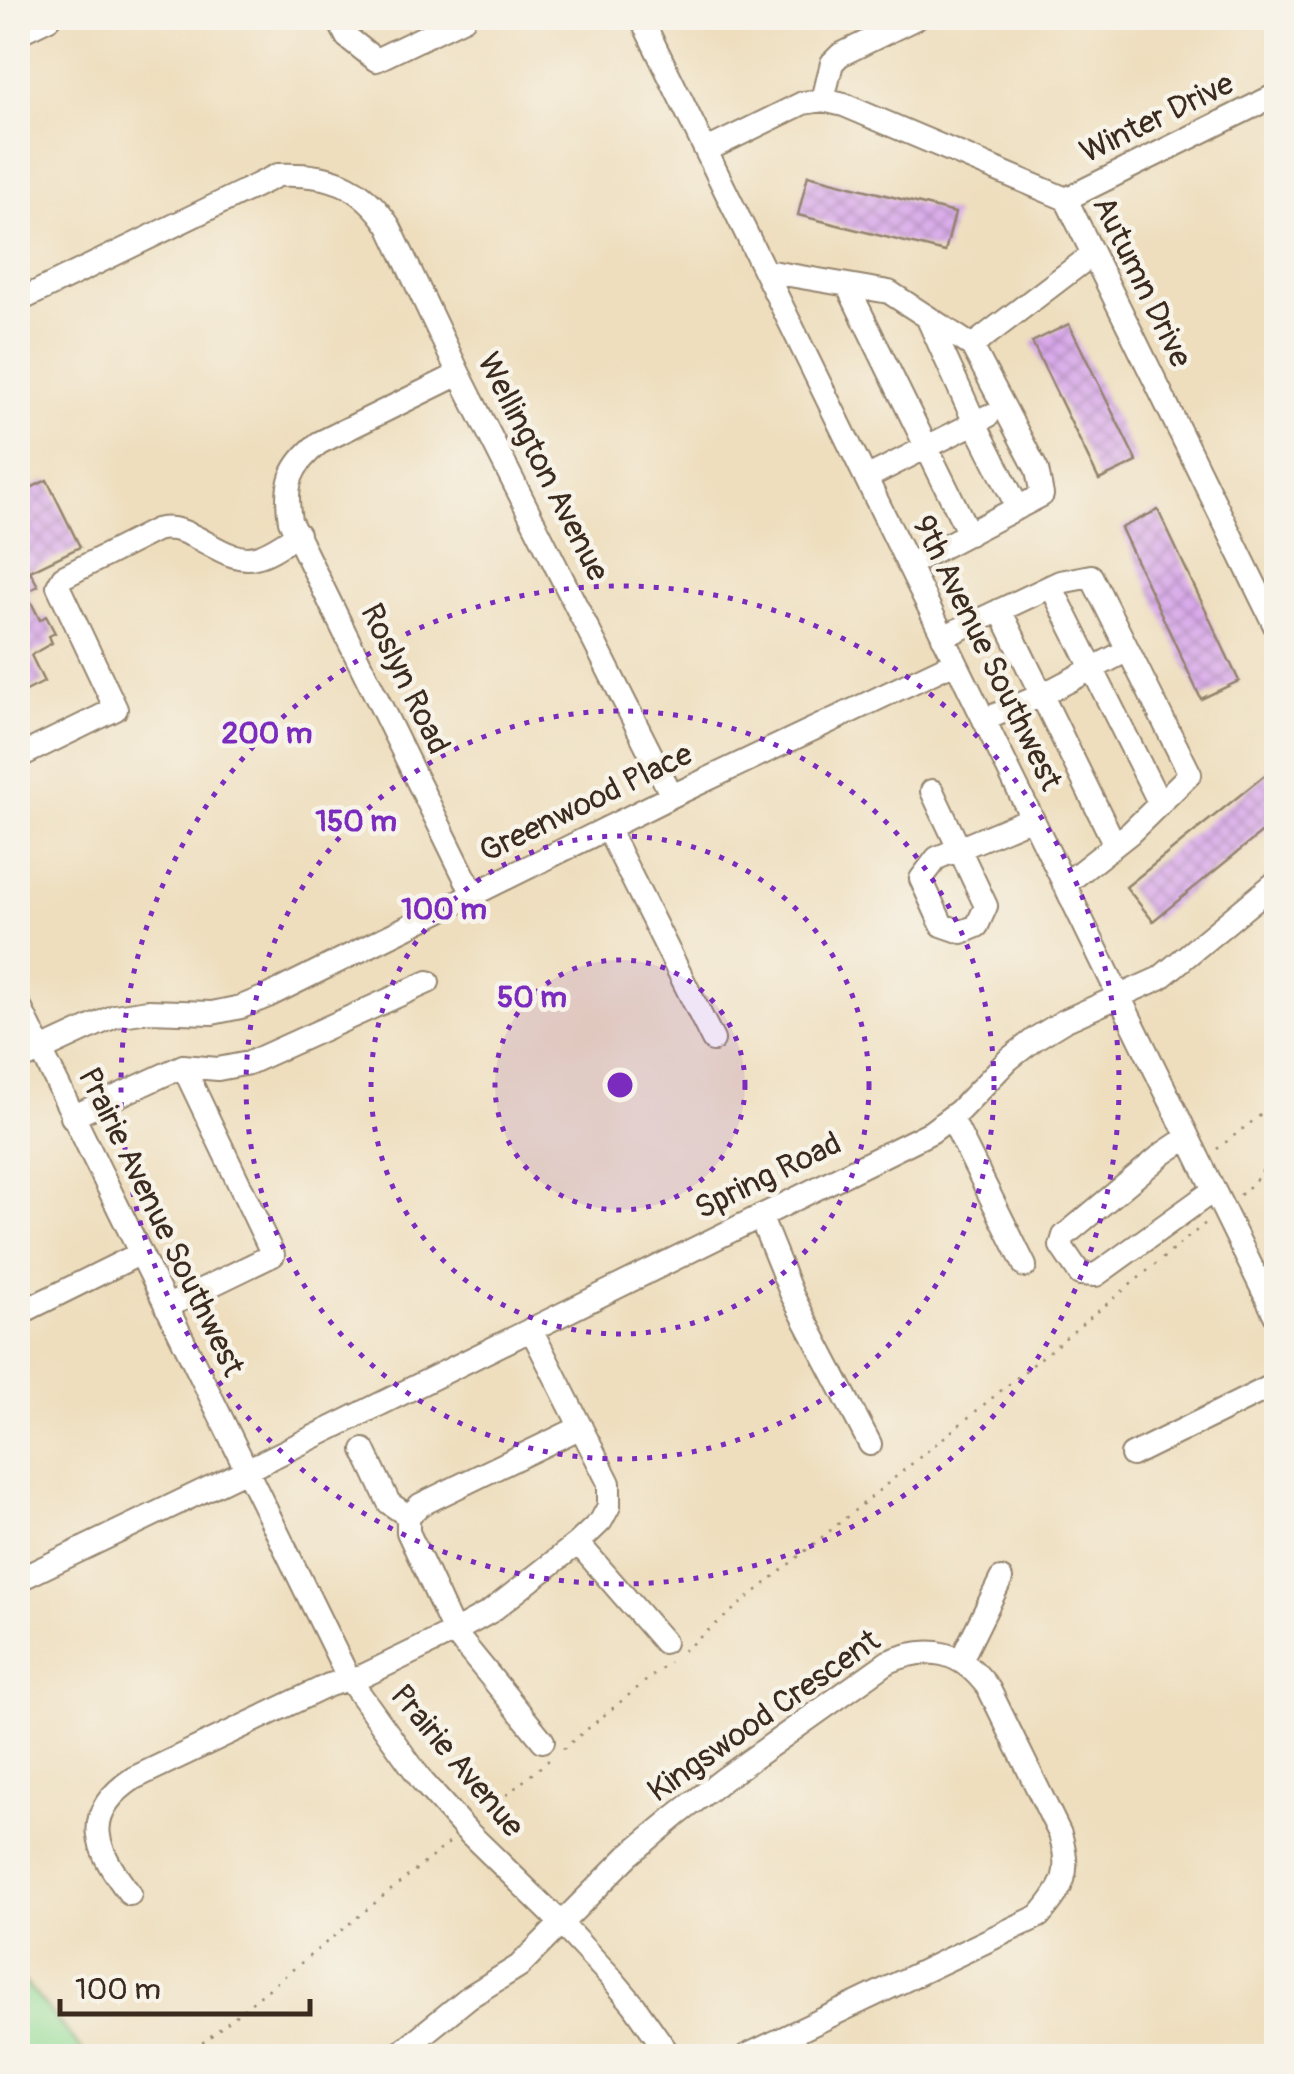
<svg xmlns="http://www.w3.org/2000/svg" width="1294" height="2074" viewBox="0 0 1294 2074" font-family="Pangolin,sans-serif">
<defs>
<pattern id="building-cross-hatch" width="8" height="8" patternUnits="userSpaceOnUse" patternTransform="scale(2.5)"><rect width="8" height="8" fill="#d9a9eb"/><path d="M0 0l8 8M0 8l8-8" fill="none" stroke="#b18abe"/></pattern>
</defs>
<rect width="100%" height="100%" fill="#f7f3e8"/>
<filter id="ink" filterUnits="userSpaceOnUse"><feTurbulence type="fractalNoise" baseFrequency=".01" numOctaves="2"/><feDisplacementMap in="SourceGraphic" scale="20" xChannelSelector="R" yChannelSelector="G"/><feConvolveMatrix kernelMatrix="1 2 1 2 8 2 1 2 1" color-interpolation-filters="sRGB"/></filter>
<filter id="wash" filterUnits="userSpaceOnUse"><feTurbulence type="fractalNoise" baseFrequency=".0048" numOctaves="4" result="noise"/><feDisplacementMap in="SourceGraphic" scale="40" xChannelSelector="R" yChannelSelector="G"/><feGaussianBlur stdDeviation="2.25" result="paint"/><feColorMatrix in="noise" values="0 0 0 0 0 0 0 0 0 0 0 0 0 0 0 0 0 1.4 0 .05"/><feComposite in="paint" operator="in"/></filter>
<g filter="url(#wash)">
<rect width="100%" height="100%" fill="#eedebe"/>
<!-- green -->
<path fill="#93dc97" stroke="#67835a" stroke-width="2.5" d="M18,1974L87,2056H18Z"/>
<g id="blocks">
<!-- building -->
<path fill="url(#building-cross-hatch)" d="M808,175L955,213L945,252L798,215Z
M1069,324L1137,462L1099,480L1032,342Z
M47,480L80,547L30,571L38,586L26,592L40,620L46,616L55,633L49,636L52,643L31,655L44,682L18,695V494Z
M1158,510L1239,681L1201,699L1121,528Z
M1276,766V821L1153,921L1126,887Z"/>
</g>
</g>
<g filter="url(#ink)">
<use href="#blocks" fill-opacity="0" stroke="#94846e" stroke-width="2.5"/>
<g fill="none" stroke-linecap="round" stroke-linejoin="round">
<defs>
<path id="minor" d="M337,18L347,37L376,60L464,18
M641,18L1276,1317
M18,33L49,18
M823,100L832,63L840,55L916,18
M707,150L803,103L823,100L844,105L1066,199L1276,628
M1066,199L1276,95
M766,271L889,292L972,346L1093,254
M847,285L969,534
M18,301L278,175C328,173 361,183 389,226L459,374L672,796
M927,317L975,423L1018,508
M459,374L319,443C290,466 284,484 290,521L473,894
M866,478L988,416
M908,565L1042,495L1037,470L972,346
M1051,586L1160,804
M1000,610L1115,845
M943,637L1060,582L1091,576L1190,774L1130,833L1064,885
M984,720L1042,695L1128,650
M18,757L116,709L58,586L63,577L156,530C191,520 222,565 255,557C270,554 285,542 298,534
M932,791L986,906L977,926L962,932L942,925L921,879L937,858L1032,818
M607,828L713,1040
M18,1003L349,1679L423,1782L465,1829L552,1914L608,1974L634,2005L670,2056
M18,1061L115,1016L148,1011L212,1013L241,1007L268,996L672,796L955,662
M72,1117L183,1066L218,1069L249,1063L428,982
M951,1117L1025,1266
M1188,1137L1164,1153L1064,1236L1061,1246L1080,1274L1096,1275L1214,1190
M760,1216L792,1295L870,1444
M166,1307L273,1255L183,1066
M18,1314L139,1254
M364,1450L389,1503L408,1516
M1132,1455L1276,1384
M578,1543L664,1642
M18,1580L265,1461L931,1132L959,1111L1009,1059L1036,1038L1064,1021L1160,978L1276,882
M961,1660L1001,1579
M543,1741L454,1632L408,1532V1516L420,1505L581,1427
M130,1894C96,1851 79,1814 134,1778L329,1685L365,1675L454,1632L490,1612L578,1543L601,1521L609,1506V1483L531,1329
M396,2056L469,1997L519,1966L629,1855L677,1815L725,1778L888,1662C931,1644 962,1651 989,1689L1060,1834C1072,1872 1064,1887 1039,1916L746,2056"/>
</defs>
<!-- minor casing -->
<use href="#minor" stroke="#94846e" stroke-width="26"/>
<!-- path -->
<path stroke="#94846e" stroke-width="2.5" stroke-dasharray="2.5 8" stroke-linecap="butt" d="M1217,1149L1276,1103
M1240,1195C1262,1176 1268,1165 1276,1138
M683,1651L1207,1222
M563,1749L669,1662
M482,1815L549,1760
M186,2056L449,1843"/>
<!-- minor -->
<use href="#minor" stroke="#fff" stroke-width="22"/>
</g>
</g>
<!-- distance rings -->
<circle cx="620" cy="1085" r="125" fill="#7b2cbf" fill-opacity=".12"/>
<g fill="none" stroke="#7b2cbf" stroke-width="5" stroke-dasharray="5 10">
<circle cx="620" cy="1085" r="125"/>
<circle cx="620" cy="1085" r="249"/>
<circle cx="620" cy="1085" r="374"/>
<circle cx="620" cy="1085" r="499"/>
</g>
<g text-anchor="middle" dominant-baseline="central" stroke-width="9" stroke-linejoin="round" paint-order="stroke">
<!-- street labels -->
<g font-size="32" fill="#3b2a1e" stroke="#f7f3e8">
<text transform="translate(1157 118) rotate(-26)">Winter Drive</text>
<text transform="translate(1142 282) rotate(64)">Autumn Drive</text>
<text transform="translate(543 467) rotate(63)">Wellington Avenue</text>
<text transform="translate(987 653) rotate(64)">9th Avenue Southwest</text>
<text transform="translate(405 679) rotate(64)">Roslyn Road</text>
<text transform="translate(586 803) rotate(-26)">Greenwood Place</text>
<text transform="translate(768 1176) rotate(-26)">Spring Road</text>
<text transform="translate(161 1222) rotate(64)">Prairie Avenue Southwest</text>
<text transform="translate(764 1716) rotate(-35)">Kingswood Crescent</text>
<text transform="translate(457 1761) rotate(50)">Prairie Avenue</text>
</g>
</g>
<circle cx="620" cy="1085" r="15" fill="#7b2cbf" stroke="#f7f3e8" stroke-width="5"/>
<g font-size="30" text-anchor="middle" font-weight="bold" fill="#7b2cbf" stroke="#f7f3e8" stroke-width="9" stroke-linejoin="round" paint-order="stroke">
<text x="267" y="743">200 m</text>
<text x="356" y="831">150 m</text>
<text x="444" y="919">100 m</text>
<text x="532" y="1007">50 m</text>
</g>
<!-- margin -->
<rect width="1294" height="2074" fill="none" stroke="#f7f3e8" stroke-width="60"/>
<!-- scale -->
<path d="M60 1999v15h250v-15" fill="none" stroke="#3b2a1e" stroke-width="5"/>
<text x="75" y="1999" font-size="30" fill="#3b2a1e" stroke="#f7f3e8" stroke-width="8" paint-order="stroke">100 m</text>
</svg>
